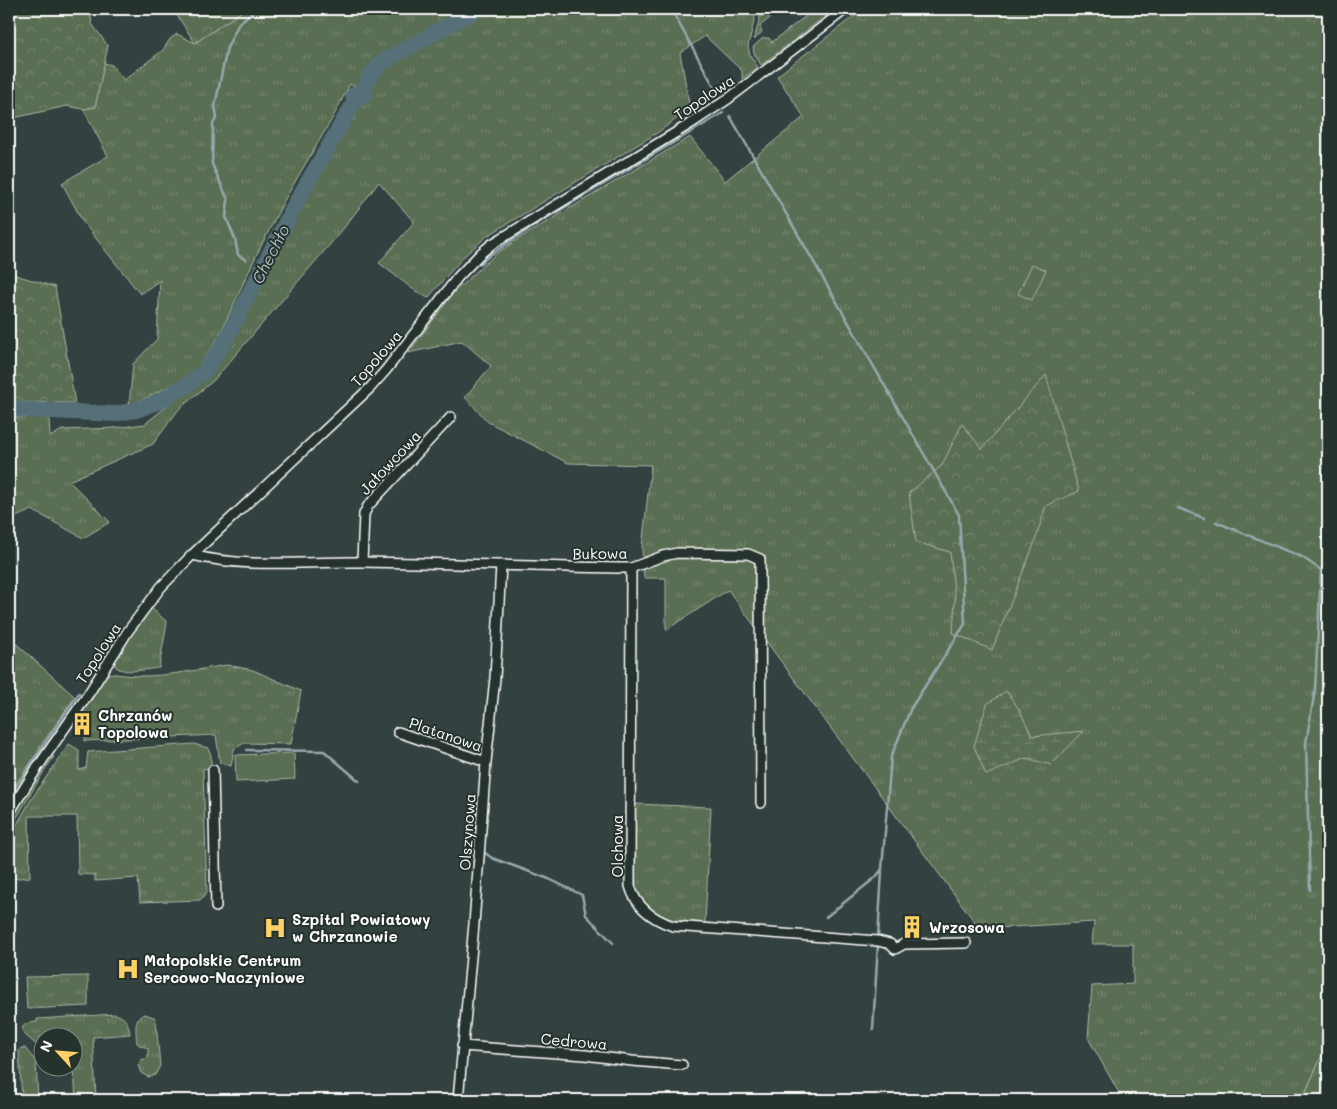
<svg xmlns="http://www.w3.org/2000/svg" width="1337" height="1109" viewBox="0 0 1337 1109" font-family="Mali,sans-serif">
<defs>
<pattern id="grass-tufts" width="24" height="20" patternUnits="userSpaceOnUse" patternTransform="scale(1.25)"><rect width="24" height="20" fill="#5a6e52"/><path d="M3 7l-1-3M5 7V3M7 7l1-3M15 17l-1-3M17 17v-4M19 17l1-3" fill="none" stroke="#73846c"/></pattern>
<pattern id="forest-crowns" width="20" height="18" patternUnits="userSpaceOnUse" patternTransform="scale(1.25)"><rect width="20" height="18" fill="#5a6e52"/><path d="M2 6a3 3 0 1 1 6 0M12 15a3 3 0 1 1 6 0" fill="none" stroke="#73846c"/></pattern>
<pattern id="wetland-marsh" width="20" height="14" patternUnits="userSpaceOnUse" patternTransform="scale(1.25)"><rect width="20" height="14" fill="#5a6e52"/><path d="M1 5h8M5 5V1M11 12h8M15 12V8" fill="none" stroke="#73846c"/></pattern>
</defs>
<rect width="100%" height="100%" fill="#334140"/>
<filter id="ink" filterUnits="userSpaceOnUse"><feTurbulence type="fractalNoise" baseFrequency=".02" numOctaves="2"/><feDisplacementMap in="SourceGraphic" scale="10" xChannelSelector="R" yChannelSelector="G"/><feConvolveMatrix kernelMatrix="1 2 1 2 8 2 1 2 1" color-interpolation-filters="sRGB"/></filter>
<g filter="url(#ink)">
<!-- grass -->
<path fill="url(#grass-tufts)" stroke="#acb6a8" d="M245,9H468L381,61L371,70L359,88L350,84L332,119L286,197L256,256L219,336L194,374L129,406L133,364L157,339L160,280L140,294L83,222L62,183L108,156L83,109L95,107L104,63L112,65L124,80L163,50L170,39L177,34L195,43Z
M487,9H757L748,46L750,55L758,67L742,79V71L705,36L680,53L690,109L657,133L487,236L464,256L428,298L414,290L379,263L414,222L379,182L343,229L214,380L179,409L153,444L69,481L110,522L83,538L32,510L9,520V418L49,417L50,437L62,430L114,428L145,424L211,370L228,343L297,210L372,77L384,65L401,54Z
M762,9H772L776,13L760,26L762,32L754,40Z
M815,9H835L761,65L754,53L753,47L763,38H769L772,42Z
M863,9H1328V1042L1302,1100H1123L1088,1038L1092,986L1133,984V944H1092L1094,922L980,929L728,590L666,630V578H644L642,548L651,465L568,463L488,422L465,397L491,366L462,341L408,353L456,290L497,253L520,238L690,137L725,181L804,117L777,76Z
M150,607L167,622L159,668C147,669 124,675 115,666V660Z
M9,637L75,697L39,748L43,751L32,764L9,803Z
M227,665L253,670L301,691L291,744L244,743L234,749L231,766L220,763L216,735L84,741L90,723L80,716L104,677L111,673C148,681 189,671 227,665Z
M69,744L79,750V770L86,768L88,752L194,744L208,748L211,755V768L203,769L207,893L200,900L140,902L138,878L95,881V875L78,874L77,816H29L30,877L9,879V839L30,801Z
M51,755L54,757L44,771L9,831V821Z
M634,804L711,807L705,923L671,920L648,908L634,887Z
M88,976V1006L27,1009L25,977Z
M115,1014C126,1017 129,1024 130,1034L93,1037L96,1099L76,1100L72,1036L39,1037L40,1048L24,1034L22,1028C26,1022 31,1023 37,1022V1019Z
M144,1014L154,1017L156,1021L160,1066L155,1075L148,1077L141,1073L138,1066L141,1060L148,1058V1048L141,1046L137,1043C136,1032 133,1019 144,1014Z
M21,1048H25L36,1062L38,1100H22L19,1050Z"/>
<!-- forest -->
<path fill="url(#forest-crowns)" stroke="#acb6a8" d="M9,9H90L92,24L108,46L95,107L83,109L67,106L9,119Z
M173,9H245L195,43Z
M9,273L55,287L75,403L9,402Z
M1046,375L1079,491L1046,506L1034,544L992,650L953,633L955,600L950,552L916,542L909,493L942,465L962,424L982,449Z
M1328,1042V1100H1302Z"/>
<!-- wetland -->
<path fill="url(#wetland-marsh)" stroke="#acb6a8" d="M1006,691L1019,709L1032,736L1084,731L1051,765L1026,758L986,775L974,746L987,704Z"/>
<!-- garden -->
<path fill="#5a6e52" stroke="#acb6a8" d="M1032,264L1046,270L1032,300L1018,294Z
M294,753L295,779L236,782L235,755Z"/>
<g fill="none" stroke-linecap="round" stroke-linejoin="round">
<!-- stream -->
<path stroke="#98a9af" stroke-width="2.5" d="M671,9L717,92
M730,116L959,515L965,624L911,708L891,757L882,869L876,877L826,917
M246,260L238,255L235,239L226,217L228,200L212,164L213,124L217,117L215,106L227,48L239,23L256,9
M480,264L490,255L537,224L723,113
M250,284L252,288
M252,289L254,292
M1178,508L1204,518
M1216,522L1302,557L1321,570L1315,690L1306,743L1310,890
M247,750L324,751L359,781
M9,796L79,693
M485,853L492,858L549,879L582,895L586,915L613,943
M878,938L882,871
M873,1029L878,943"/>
<!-- river -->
<path stroke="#547079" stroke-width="16" d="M9,409L115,414L136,410L158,402L190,383L204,372L224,343L298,199L355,101L353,96L355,94L360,96L365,95V93L362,90L370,76L381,63L477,9"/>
<defs>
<path id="minor" d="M192,555C248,569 306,561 362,562C452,563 542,567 631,568L663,556L677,553L748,554L760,559L761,803
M362,562L364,514L368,506L451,417
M631,568L630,886C636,907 652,919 673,926L878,941L890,944L895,949L904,944L966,943
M398,732L486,762
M213,770L216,907
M9,813L37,768L89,693L128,631L161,587L192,555L370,388L386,370L458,277L481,253L492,244L690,124L728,99L846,9
M462,1046L585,1055L632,1061L682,1065
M458,1100L474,924L486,762L495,678L501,565"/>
</defs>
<!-- minor casing -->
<use href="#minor" stroke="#fff" stroke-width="12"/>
<!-- minor -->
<use href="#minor" stroke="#26332d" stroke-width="9"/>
</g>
</g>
<!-- icons -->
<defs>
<symbol id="building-bare" viewBox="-9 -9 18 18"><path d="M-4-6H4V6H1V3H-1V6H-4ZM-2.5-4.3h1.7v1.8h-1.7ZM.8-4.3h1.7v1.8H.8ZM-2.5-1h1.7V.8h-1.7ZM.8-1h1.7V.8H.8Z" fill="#ffd166" stroke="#26332d" stroke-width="2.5" paint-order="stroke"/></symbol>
<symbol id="hospital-bare" viewBox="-9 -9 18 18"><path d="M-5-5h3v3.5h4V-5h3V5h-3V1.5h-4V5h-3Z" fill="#ffd166" stroke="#26332d" stroke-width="2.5" paint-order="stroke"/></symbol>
</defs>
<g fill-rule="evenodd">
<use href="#building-bare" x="66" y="708" width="32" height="32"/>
<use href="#building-bare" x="896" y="911" width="32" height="32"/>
<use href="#hospital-bare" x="259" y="912" width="32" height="32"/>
<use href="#hospital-bare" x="112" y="953" width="32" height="32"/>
</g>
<g text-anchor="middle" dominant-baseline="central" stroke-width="4" stroke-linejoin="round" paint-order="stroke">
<!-- street labels -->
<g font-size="15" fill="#fff" stroke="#26332d">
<text transform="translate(704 97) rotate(-34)">Topolowa</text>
<text transform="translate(376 358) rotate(-49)">Topolowa</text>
<text transform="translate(390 462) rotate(-47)">Jałowcowa</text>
<text transform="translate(600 553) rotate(-1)">Bukowa</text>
<text transform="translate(98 653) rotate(-57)">Topolowa</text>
<text transform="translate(446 734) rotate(19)">Platanowa</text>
<text transform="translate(467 832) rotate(-86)">Olszynowa</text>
<text transform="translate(617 846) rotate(-90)">Olchowa</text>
<text transform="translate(574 1041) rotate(5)">Cedrowa</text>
</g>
<!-- poi labels -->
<g font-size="15" font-weight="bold" fill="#fff" stroke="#26332d" text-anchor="start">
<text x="98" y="715">Chrzanów<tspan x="98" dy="17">Topolowa</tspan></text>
<text x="292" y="919">Szpital Powiatowy<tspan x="292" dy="17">w Chrzanowie</tspan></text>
<text x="929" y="927">Wrzosowa</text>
<text x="144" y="960">Małopolskie Centrum<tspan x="144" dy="17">Sercowo-Naczyniowe</tspan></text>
</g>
<!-- water labels -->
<g font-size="16" font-style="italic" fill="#b2bfc3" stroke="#26332d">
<text transform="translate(270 254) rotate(-63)">Chechło</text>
</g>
</g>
<!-- margin -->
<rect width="1337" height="1109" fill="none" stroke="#26332d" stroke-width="30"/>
<rect x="15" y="15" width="1307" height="1079" fill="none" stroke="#fff" stroke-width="2" filter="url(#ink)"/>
<!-- north arrow -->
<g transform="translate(58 1052) rotate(296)"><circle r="24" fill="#26332d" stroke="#7d8581"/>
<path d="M0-4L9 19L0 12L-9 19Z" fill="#ffd166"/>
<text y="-8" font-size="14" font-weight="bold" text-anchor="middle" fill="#ffffff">N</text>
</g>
</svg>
